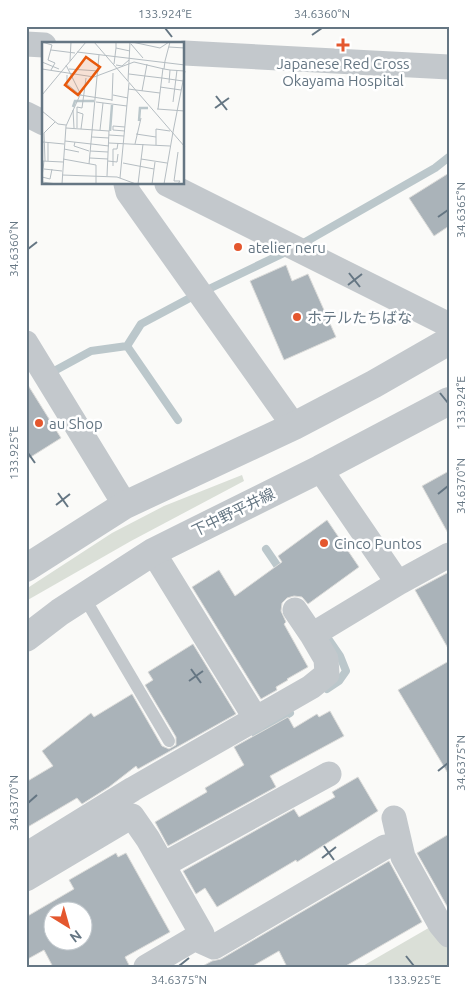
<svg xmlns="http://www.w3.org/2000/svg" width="475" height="993" viewBox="0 0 475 993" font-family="Ubuntu,'Noto Sans JP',sans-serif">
<rect width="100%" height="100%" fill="#fafaf8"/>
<!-- green -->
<path fill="#dadfd7" d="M242,475L244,481L131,541L26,601V589L112,533L164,506Z
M432,926L449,947V967H361Z"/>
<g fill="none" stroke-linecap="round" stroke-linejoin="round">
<!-- stream -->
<path stroke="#bbc7cb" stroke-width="8" d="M300,245L435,168L449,157
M127,346L178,420
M56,370L91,351L127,346L141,324L188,299L290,250
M266,549L283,574
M327,637L340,656L346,671L339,681L327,689
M255,733L290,713"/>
</g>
<!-- building -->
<path fill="#aab3b9" stroke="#dcdcda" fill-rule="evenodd" d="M449,173V226L434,236L409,198Z
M286,265L292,281L308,274L336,337L284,360L250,281Z
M26,382L61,438L26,460Z
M449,471V535L422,486Z
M327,520L359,567L308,604L302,597L294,596L287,598L282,603L281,611L286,622L284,624L308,667L287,679L288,680L276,687L277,690L261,699L192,587L219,570L235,596L282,562L278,556Z
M449,572V650L415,590Z
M193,644L236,714L138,769L136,766L109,787L82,804L77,798L26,828V782L53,766L42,751L91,713L94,717L132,694L162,746L169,749L176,745V737L145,685L153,680L148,672Z
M449,661V775L398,690Z
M330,711L344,736L270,776L276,787L168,846L155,822L207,792L205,788L244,765L234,747L288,717L294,728L317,714L319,717Z
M358,777L378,811L297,862L296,860L217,907L205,888L196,894L183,871L294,809L299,817L335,797L332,792Z
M449,834V907L448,908L417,853Z
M116,853L118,857L126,853L170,932L125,957L130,967H53L44,950L26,960V917L74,889L69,880ZM52,910H82V940H52Z
M389,861L422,922L344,967H287L279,951L251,967H201L212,961L221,959Z"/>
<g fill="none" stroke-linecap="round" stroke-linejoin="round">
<!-- service -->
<path stroke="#c3c8cc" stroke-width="12" d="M84,597L169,741"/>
<!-- minor -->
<path stroke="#c3c8cc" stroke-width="25" d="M26,44L44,45
M184,53L449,67
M26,114L44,123
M126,184L128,192L294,426
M167,184L449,325
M26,343L125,505
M320,469L398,583
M153,552L256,719
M295,610L312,635
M394,818L403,857L440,924L449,935
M26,855L133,789L311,687L327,674L326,659L312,635L398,583L449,555
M163,865L329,774
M26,879L132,816L148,839L202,934L146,967
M194,938L214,947L385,847"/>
<!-- tertiary -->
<path stroke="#c3c8cc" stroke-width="28" d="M26,568L125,505L294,426L374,384L449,341
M26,638L60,612L153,552L320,469L449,401"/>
</g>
<!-- ticks -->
<path fill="none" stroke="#657683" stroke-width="2" d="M165,28L172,37M312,35L322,28M216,96L227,110M215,108L229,98M438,217L448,210M28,249L37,242M349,273L360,287M348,285L362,274M440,393L448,403M28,453L35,463M58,493L68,507M438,494L448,486M56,505L70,494M191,669L201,683M189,681L203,671M438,771L448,763M28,803L37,795M324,846L334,860M322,858L336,847M406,956L414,966M179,966L189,958"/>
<!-- markers -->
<g fill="#e4572e" stroke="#fff" stroke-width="2">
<path d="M340.5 37.5h5v5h5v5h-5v5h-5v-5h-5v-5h5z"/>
<circle cx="238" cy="247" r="5"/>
<circle cx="297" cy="317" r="5"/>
<circle cx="39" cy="423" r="5"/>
<circle cx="324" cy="543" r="5"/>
</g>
<g text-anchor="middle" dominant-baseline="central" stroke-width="5" stroke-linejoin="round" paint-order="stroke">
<!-- poi labels -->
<g font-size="15" fill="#657683" stroke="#fff" text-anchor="start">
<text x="343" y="63" text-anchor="middle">Japanese Red Cross<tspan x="343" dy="17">Okayama Hospital</tspan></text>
<text x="248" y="247">atelier neru</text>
<text x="307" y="317">ホテルたちばな</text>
<text x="49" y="423">au Shop</text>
<text x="334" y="543">Cinco Puntos</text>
</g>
<!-- street labels -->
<g font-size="15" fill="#657683" stroke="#fff">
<text transform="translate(233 512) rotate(-26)">下中野平井線</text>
</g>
</g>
<!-- overview -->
<g transform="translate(42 42)">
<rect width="142" height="142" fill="#fafaf8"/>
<path fill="none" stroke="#bbc7cb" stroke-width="2.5" d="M31,65L33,59H52M97,79L98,66H106M68,89L70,63"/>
<path fill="none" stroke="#b5bdc2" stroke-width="1" d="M0,0L10,3L6,18L13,21L9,28M52,0L143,105M74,0V6L88,9M90,0L118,6L127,0M89,2L101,16M127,5L143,6M9,8L33,11M35,10L143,23M28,19L29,0M123,19L122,27L128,28L127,41M123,19L128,0M0,20L17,27M72,22L74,6M24,23L39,53M74,23L80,24L87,18M0,27L52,35L92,20L122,27M27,27L57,29M128,28L143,29M87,32L103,34M25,33V42L38,53L70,58M103,34L120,36M120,36L141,39M86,39L88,0M118,45L139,48M86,47L118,51M100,49L105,22M0,53L44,0M71,53L86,56M70,59L71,31M54,60L85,64M131,60L135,28M115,67L143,69M116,67L121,26M31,68L32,86M0,69L16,82L24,83M24,86L67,89L65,134M35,86V70M39,87L41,72L35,70V65L40,66L44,36M58,88L61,61M83,89L71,88V84L83,85M131,90L143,29M94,92L114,95M67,93L82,94M50,95L67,96M23,99L67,104M1,100L22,102M33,100L32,104L47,109M67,101L128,104M93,102L99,76M114,103V87L128,89M22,107L37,110M48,109L66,110M48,116L66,117M21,117L54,123V142M99,117L125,121M0,119L21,120M3,119L2,91L13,80M6,119V101M66,119L75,120L76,112M81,121L112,127M47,122L57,13M71,124V107H75L76,101M2,127L20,129M20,133L75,135L94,142M0,135L8,137L10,127M0,135L2,119M78,136L87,41M0,140L15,142M20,142L24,84L38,53M96,142L101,102M110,142L113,120M122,142L131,90M136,142L138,139H132L136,110"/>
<path fill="#e8590c" fill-opacity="0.15" stroke="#e8590c" stroke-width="2.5" d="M44,15L58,25L36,53L23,43Z"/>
<rect width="142" height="142" fill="none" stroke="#657683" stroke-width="2.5"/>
</g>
<!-- border -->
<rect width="475" height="993" fill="none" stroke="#ffffff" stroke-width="55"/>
<!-- north arrow -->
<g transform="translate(68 926) rotate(143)"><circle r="24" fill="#ffffff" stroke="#c1c8cd"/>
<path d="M0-4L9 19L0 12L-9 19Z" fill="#e4572e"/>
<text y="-8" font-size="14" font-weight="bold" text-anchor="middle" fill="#657683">N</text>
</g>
<rect x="28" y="28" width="420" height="938" fill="none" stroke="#657683" stroke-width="2"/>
<g font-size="12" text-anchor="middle" fill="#657683">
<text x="165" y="18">133.924°E</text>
<text x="322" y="18">34.6360°N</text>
<text transform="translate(461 210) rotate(-90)" y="4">34.6365°N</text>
<text transform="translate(14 249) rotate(-90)" y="4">34.6360°N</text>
<text transform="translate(461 403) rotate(-90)" y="4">133.924°E</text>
<text transform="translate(14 453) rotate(-90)" y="4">133.925°E</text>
<text transform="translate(461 486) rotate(-90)" y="4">34.6370°N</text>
<text transform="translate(461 763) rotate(-90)" y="4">34.6375°N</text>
<text transform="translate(14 803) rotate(-90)" y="4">34.6370°N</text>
<text x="179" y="984">34.6375°N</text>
<text x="414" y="984">133.925°E</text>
</g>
</svg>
